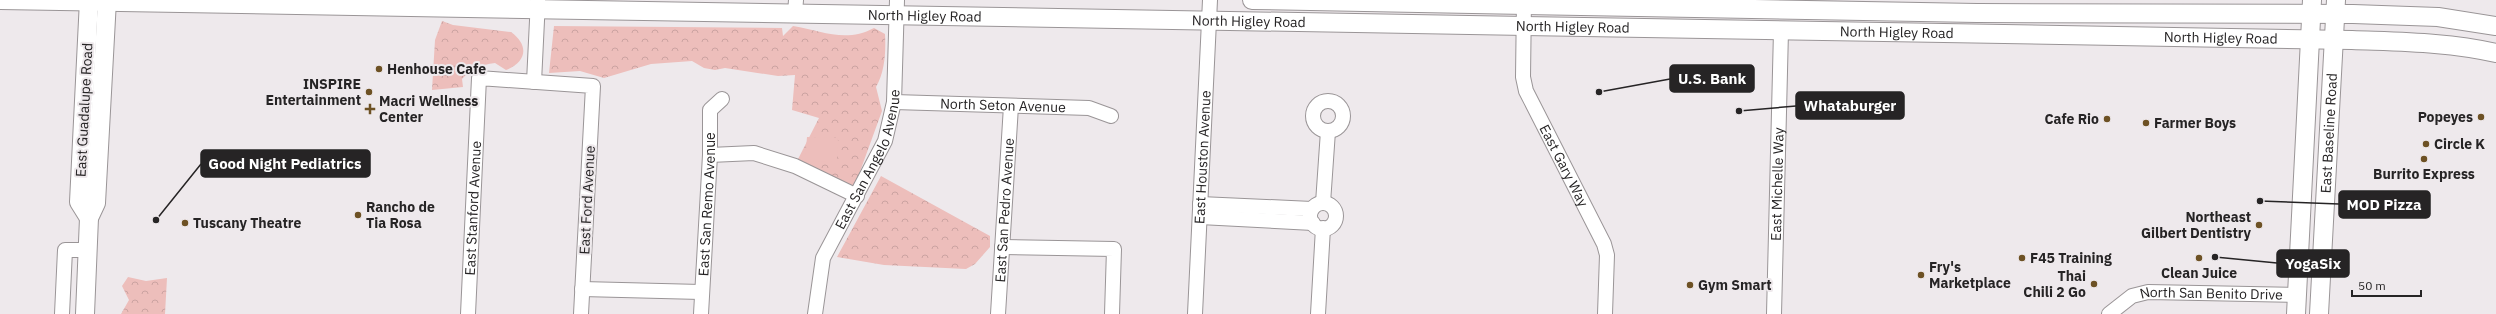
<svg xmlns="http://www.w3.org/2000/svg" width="2496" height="314" viewBox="0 0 2496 314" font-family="'IBM Plex Sans',sans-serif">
<defs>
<pattern id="forest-crowns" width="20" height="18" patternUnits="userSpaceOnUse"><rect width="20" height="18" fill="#edbebb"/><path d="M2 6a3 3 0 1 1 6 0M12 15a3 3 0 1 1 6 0" fill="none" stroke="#cba3a1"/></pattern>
</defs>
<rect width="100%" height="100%" fill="#eee9ec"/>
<!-- forest -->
<path fill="url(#forest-crowns)" d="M442,21L453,25L511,32C530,46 526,62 506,70L495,63C481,65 472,68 462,79L463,87L432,90L435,40Z
M554,26L782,28L783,36L793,26C822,31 846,43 874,28L885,34C886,51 885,72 876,87L882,111L854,188L796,163L819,118L792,110L795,75L778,76L725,68L715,70L704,68L692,61L651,64L604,78L580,71L549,73Z
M881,176L990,236V247L975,264L966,269L884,265L837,257Z
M128,277L146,281L167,278L165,314H121L129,300L122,286Z"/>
<!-- garden -->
<path fill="#edbebb" d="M807,137L838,138L837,162L805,161Z"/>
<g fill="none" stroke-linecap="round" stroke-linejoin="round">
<defs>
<g id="minor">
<path id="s1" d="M1524,0L1523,77L1526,91L1604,244L1607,255L1605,314"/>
<path d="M795,13L796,0"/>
<path d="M534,82L538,0"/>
<circle cx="1328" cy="116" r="15"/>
<path id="s2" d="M894,102L1089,108L1111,116"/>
<path d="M710,155L754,153L795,166L857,196"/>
<path d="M1323,203L1328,131"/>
<circle cx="1323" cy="216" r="13"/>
<path d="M1200,204L1312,209"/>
<path d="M1200,217L1313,223"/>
<path d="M1002,247L1114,249L1112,314"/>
<path d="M582,289L701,292"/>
<path d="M62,314L65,250H87"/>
<path id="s3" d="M468,314L479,78L593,86L581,314"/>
<path id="s4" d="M701,314L710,155V110L722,99"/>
<path id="s5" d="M815,314L823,258L885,141L894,102L897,0"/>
<path id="s6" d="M998,314L1011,106"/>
<path id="s7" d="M1195,314L1210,0"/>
<path d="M1318,314L1323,228"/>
<path id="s8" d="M1774,314L1781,31"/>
<path id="s9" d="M2109,314L2132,296L2148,292L2297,295"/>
</g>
<g id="major">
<path id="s10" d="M0,0L2352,40C2400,42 2448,42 2496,53"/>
<path d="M89,0L79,202L89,218"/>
<path d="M1252,0L1977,13L2353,14L2438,17L2496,26"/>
<path d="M85,314L89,218L96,203L107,0"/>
<path d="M2296,314L2312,0"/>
<path id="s11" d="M2319,314L2336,0"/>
</g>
</defs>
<!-- minor casing -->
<use href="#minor" stroke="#9a9597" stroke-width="16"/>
<!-- major casing -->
<use href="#major" stroke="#9a9597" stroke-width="20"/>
<!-- minor -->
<use href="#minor" stroke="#fff" stroke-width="14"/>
<!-- major -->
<use href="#major" stroke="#fff" stroke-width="18"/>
</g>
<!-- markers -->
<g fill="#6d5124" stroke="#eee9ec" stroke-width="1.5">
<circle cx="379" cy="69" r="4"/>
<circle cx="369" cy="92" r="4"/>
<path d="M368 103h4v4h4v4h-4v4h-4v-4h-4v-4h4z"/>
<circle cx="2481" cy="117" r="4"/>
<circle cx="2107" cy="119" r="4"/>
<circle cx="2146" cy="123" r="4"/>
<circle cx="2426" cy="144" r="4"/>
<circle cx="2424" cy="159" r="4"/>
<circle cx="358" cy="215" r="4"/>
<circle cx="185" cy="223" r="4"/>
<circle cx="2259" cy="225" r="4"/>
<circle cx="2022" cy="258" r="4"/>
<circle cx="2199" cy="258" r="4"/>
<circle cx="1921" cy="275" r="4"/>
<circle cx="2094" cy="284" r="4"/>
<circle cx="1690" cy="285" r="4"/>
</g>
<g text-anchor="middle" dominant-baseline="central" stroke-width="4" stroke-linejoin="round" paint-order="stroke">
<!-- street labels -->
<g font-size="14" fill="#262425" stroke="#eee9ec">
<text stroke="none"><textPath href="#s10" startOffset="925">North Higley Road</textPath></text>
<text stroke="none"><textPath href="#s10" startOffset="1249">North Higley Road</textPath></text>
<text stroke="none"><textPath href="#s10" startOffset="1573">North Higley Road</textPath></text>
<text stroke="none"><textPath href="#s10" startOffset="1897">North Higley Road</textPath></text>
<text stroke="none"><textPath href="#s10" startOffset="2221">North Higley Road</textPath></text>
<text stroke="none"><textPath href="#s2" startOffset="109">North Seton Avenue</textPath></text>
<text transform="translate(84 110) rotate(-87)">East Guadalupe Road</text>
<text stroke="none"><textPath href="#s11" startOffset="181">East Baseline Road</textPath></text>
<text stroke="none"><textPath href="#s7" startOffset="157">East Houston Avenue</textPath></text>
<text stroke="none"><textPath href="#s5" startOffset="166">East San Angelo Avenue</textPath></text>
<text stroke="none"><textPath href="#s1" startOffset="175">East Gary Way</textPath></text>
<text stroke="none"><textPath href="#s8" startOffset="130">East Michelle Way</textPath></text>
<text transform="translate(587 200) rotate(-87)">East Ford Avenue</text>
<text stroke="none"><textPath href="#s4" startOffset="110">East San Remo Avenue</textPath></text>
<text stroke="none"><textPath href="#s3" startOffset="106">East Stanford Avenue</textPath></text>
<text stroke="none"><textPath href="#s6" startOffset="104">East San Pedro Avenue</textPath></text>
<text stroke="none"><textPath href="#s9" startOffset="109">North San Benito Drive</textPath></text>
</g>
<!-- poi labels -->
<g font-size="14" font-weight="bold" fill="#262425" stroke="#eee9ec" text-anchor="start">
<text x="387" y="69">Henhouse Cafe</text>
<text x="361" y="84" text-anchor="end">INSPIRE<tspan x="361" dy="16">Entertainment</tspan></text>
<text x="379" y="101">Macri Wellness<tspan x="379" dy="16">Center</tspan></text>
<text x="2473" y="117" text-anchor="end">Popeyes</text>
<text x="2099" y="119" text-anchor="end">Cafe Rio</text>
<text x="2154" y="123">Farmer Boys</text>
<text x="2434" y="144">Circle K</text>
<text x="2424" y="174" text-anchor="middle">Burrito Express</text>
<text x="366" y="207">Rancho de<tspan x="366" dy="16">Tia Rosa</tspan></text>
<text x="2251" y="217" text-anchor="end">Northeast<tspan x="2251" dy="16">Gilbert Dentistry</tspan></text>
<text x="193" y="223">Tuscany Theatre</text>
<text x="2030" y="258">F45 Training</text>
<text x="1929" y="267">Fry's<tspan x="1929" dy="16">Marketplace</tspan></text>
<text x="2199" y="273" text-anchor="middle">Clean Juice</text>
<text x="2086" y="276" text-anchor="end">Thai<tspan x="2086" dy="16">Chili 2 Go</tspan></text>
<text x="1698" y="285">Gym Smart</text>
</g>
</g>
<!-- callouts -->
<path fill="none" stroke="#262425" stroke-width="1.5" d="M1599 92L1670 79M1739 111L1796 106M156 220L201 164M2260 201L2339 204M2215 257L2277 263"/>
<g fill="#262425" stroke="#eee9ec" stroke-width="1.5">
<circle cx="1599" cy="92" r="4"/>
<circle cx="1739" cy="111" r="4"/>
<circle cx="156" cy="220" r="4"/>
<circle cx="2260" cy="201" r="4"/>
<circle cx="2215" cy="257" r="4"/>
</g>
<g fill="#262425" stroke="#262425" stroke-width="1.5">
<rect x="1670" y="65" width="84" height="27" rx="4"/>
<rect x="1796" y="92" width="108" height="27" rx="4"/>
<rect x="201" y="150" width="169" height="27" rx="4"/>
<rect x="2339" y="191" width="91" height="27" rx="4"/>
<rect x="2277" y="250" width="72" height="27" rx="4"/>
</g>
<g font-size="15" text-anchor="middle" font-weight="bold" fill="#fff">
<text x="1712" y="84">U.S. Bank</text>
<text x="1850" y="111">Whataburger</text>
<text x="285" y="169">Good Night Pediatrics</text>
<text x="2384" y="210">MOD Pizza</text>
<text x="2313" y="269">YogaSix</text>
</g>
<!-- scale -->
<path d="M2352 290v6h69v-6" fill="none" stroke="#262425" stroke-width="2"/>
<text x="2358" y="290" font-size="12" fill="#262425" stroke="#eee9ec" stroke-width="3" paint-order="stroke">50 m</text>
</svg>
